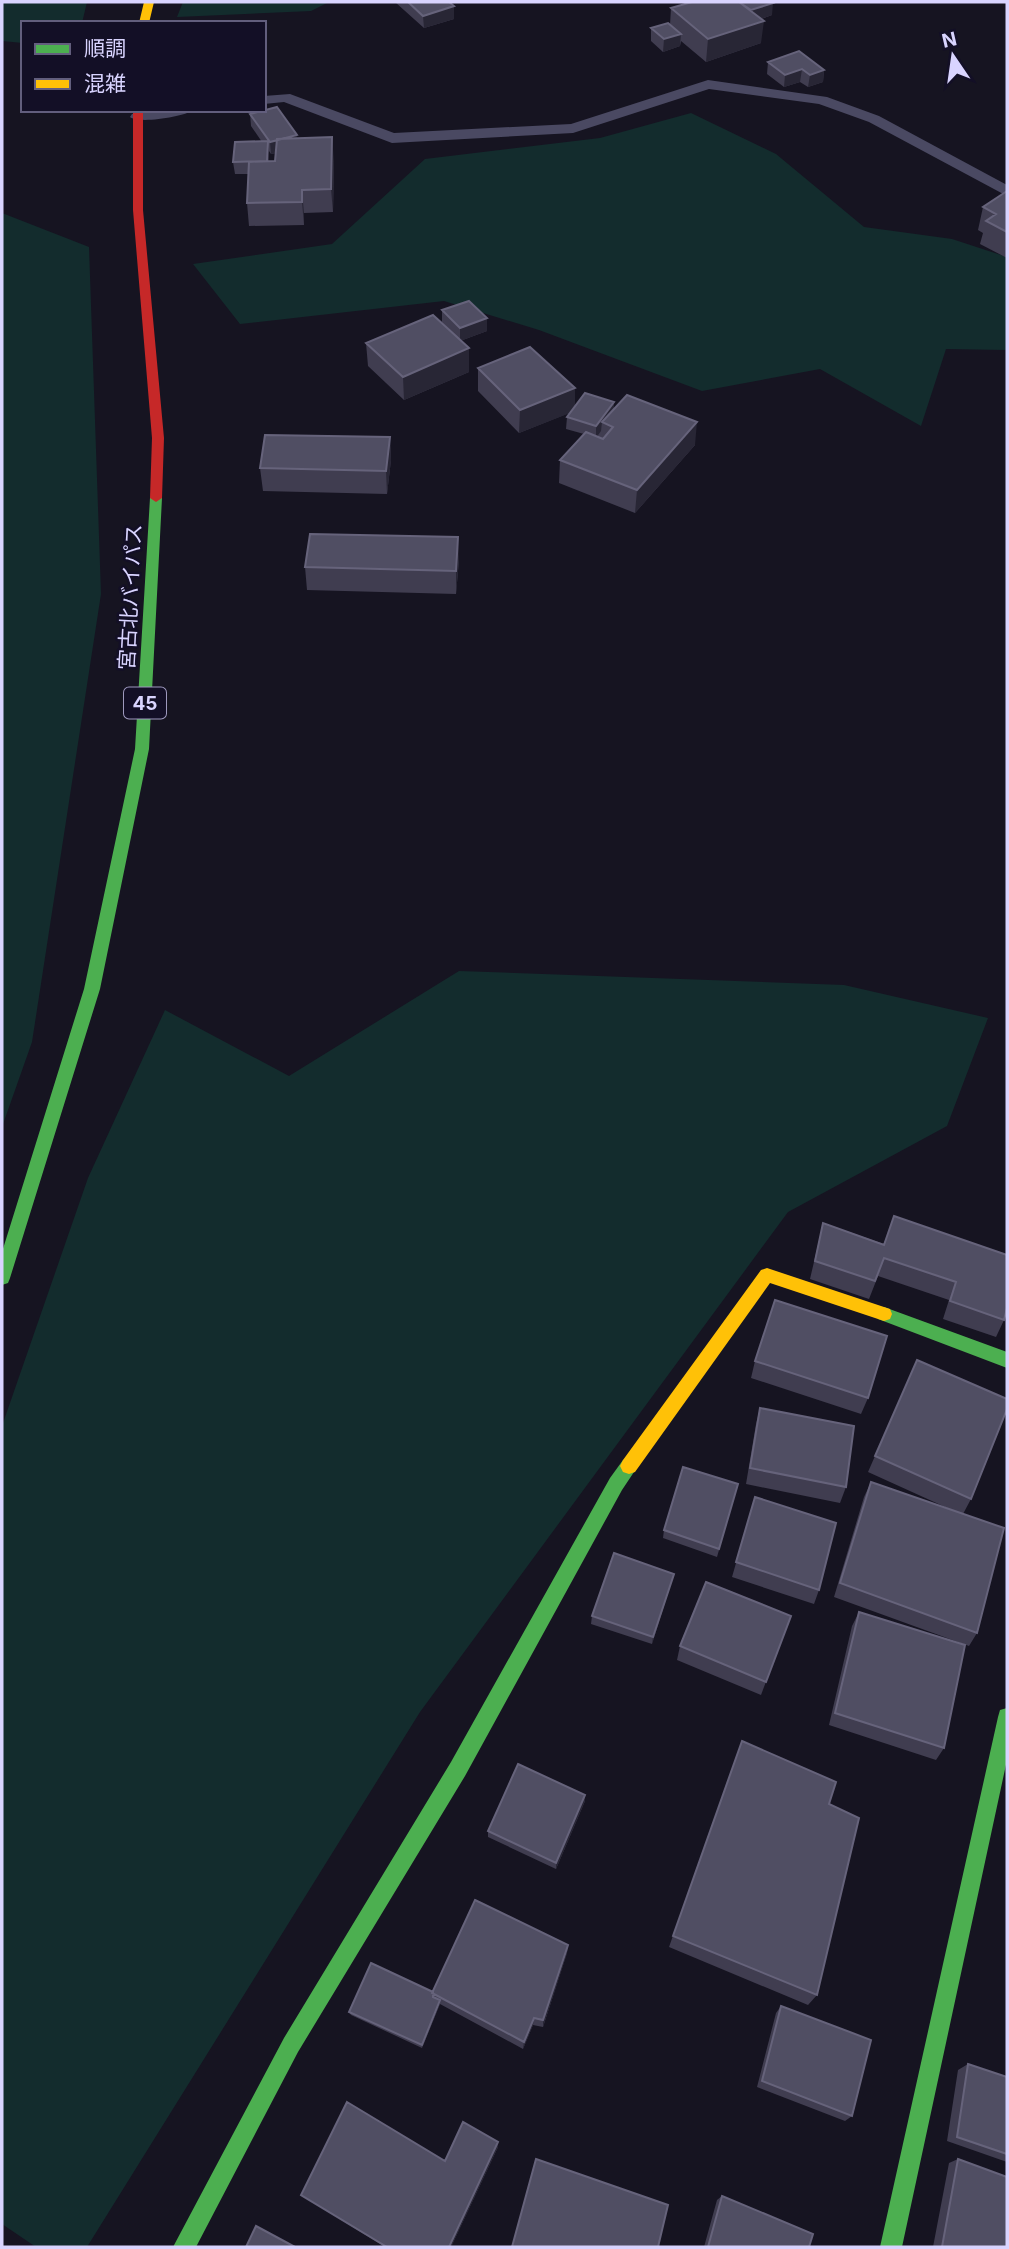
<svg xmlns="http://www.w3.org/2000/svg" width="1009" height="2249" viewBox="0 0 1009 2249" font-family="Inter,'Noto Sans JP',sans-serif">
<rect width="100%" height="100%" fill="#161421"/>
<!-- green -->
<path fill="#132c2d" d="M2,2H87L82,23H23V43L2,41Z
M183,2H329L311,11L177,17Z
M691,113L776,154L864,227L952,239L1007,257V350L946,349L921,426L820,369L702,391L539,330L444,301L240,324L193,264L332,244L425,159L600,138Z
M2,213L89,247L101,594L32,1042L2,1127Z
M459,971L844,985L988,1018L947,1126L788,1212L420,1712L87,2247H36L2,2224V1426L88,1178L165,1010L289,1076Z"/>
<g fill="none" stroke-linecap="round" stroke-linejoin="round">
<!-- lane -->
<path fill="#4a4962" fill-rule="evenodd" d="M708,80L827,97L879,116L1007,185V196L869,122L819,104L709,89L573,133L392,143L284,102L264,104V96L290,94L394,133L571,124Z
M153,110H193C184,117 138,124 130,117L132,114Z"/>
<!-- fast -->
<path fill="#4caf50" fill-rule="evenodd" d="M156,494L162,498L149,749L100,989L10,1278L8,1283L2,1285V1252L84,989L135,749L150,498Z
M884,1307L1007,1352V1368L878,1319L876,1314L878,1309Z
M629,1458L635,1460L638,1466L622,1490L465,1776L298,2052L196,2247H173L284,2038L451,1762L610,1478L623,1460Z
M1007,1708V1760L902,2247H880L998,1717L1000,1710Z"/>
<!-- slow -->
<path fill="#ffc107" fill-rule="evenodd" d="M144,2H154L149,23H139Z
M767,1268L890,1309L892,1314L890,1319L884,1321L770,1283L635,1472L629,1474L623,1472L620,1466L623,1460L761,1270Z"/>
<!-- jam -->
<path fill="#c62828" fill-rule="evenodd" d="M133,110H143V210L164,438L162,498L156,502L150,498L152,438L133,210Z"/>
</g>
<!-- wall -->
<path fill="#403d50" fill-rule="evenodd" d="M395,2H449L454,6V19L424,28Z
M671,8L772,15L761,19V43L706,62L681,41L680,46L663,52L651,41V28L670,25Z
M768,62L824,70L823,82L808,87L800,82L784,87L767,74Z
M250,114L297,138L334,161L333,212L304,213V225L249,226L247,203L248,174H235L233,162L262,142L251,126ZM269,151L271,154L276,153L275,161H269Z
M1007,191V258L980,244L983,233L978,230L983,207Z
M442,310L487,331L460,341L469,348V372L404,400L368,366L366,343L457,338L442,322Z
M478,368L575,406L614,402V409L695,445L635,513L559,483L560,460L584,434L566,429L567,417L569,413L519,433L478,391Z
M390,437L391,460L387,494L263,491L260,468Z
M459,560L456,594L307,590L305,567Z
M894,1216L1004,1320L996,1337L943,1319L949,1300L878,1276L869,1299L810,1279L823,1223L884,1244Z
M755,1361L868,1398L861,1414L751,1378Z
M760,1408L846,1487L840,1503L746,1484L756,1424Z
M875,1456L971,1499L963,1514L977,1633L969,1646L834,1597L864,1497L871,1482L954,1511L868,1472Z
M738,1484L717,1557L663,1538L664,1530Z
M755,1497L819,1590L814,1604L732,1577Z
M674,1574L652,1644L591,1624L592,1616Z
M859,1612L944,1748L936,1760L829,1725L852,1626Z
M791,1616L761,1695L677,1660L680,1646Z
M736,1757L829,1804L817,1995L808,2005L669,1947Z
M585,1795V1801L556,1869L488,1837V1831Z
M568,1945L567,1953L543,2027L533,2025L523,2049L440,2004L422,2048L351,2015L349,2012L433,1992Z
M781,2006L852,2116L845,2121L757,2087L776,2013Z
M968,2064L1007,2077V2162L947,2141L958,2070Z
M498,2147L451,2247H385L301,2195Z
M958,2159L1007,2247H933L949,2163Z
M722,2196L809,2247H704L717,2200Z"/>
<!-- shaded-wall -->
<path fill="#282635" d="M773,3L772,15L741,26L742,13Z
M454,6V19L424,28L423,16Z
M764,21L761,43L706,62L708,39Z
M681,34L680,46L663,52L664,39Z
M802,69L800,82L784,87L785,75Z
M824,70L823,82L808,87L810,75Z
M297,135L298,147L271,154L270,142Z
M332,137L334,161L333,212L331,189Z
M268,141L269,154L268,174L267,161Z
M302,190L304,213V225L302,202Z
M487,318V331L460,341V328Z
M469,348V372L404,400L403,377Z
M575,388V411L519,433L520,410Z
M614,402V415L602,422L601,431L596,438V426Z
M697,422L695,445L635,513L637,490Z
M390,437L391,460L387,494L386,471Z
M458,537L459,560L456,594V571Z
M674,1574L672,1581L652,1644L653,1637Z
M585,1795V1801L556,1869V1863Z
M568,1945L567,1953L543,2027V2020Z
M440,2000V2004L422,2048V2045Z
M534,2018L533,2025L523,2049L524,2042Z
M498,2142V2147L451,2247H449Z"/>
<!-- building -->
<path fill="#504e63" stroke="#66637b" stroke-width="2" d="M408,2H449L454,6L423,16Z
M692,2H739L764,21L708,39L671,8Z
M739,2H771L773,3L751,10Z
M668,23L681,34L664,39L651,28Z
M799,51L824,70L810,75L802,69L785,75L768,62Z
M277,107L297,135L270,142L250,114Z
M332,137L331,189L302,190V202L247,203L249,162L275,161L277,139Z
M268,141L267,161L233,162L235,142Z
M1007,191V232L986,221L996,214L983,207Z
M469,301L487,318L460,328L442,310Z
M433,315L469,348L403,377L366,343Z
M530,347L575,388L520,410L478,368Z
M585,393L614,402L596,426L567,417Z
M627,395L697,422L637,490L560,460L586,432L603,439L613,427L602,422Z
M265,435L390,437L386,471L260,468Z
M310,534L458,537L456,571L305,567Z
M894,1216L1007,1255V1308L1004,1320L950,1301L956,1282L884,1258L875,1281L815,1261L823,1223L884,1245Z
M775,1300L887,1336L868,1398L755,1361Z
M917,1360L1007,1399V1409L971,1499L875,1456Z
M760,1408L854,1426L846,1487L750,1468Z
M683,1467L738,1484L719,1549L664,1530Z
M871,1482L1004,1528L977,1633L840,1583Z
M755,1497L836,1523L819,1590L736,1562Z
M614,1553L674,1574L653,1637L592,1616Z
M706,1582L791,1616L766,1682L680,1646Z
M859,1612L965,1645L944,1748L835,1713Z
M742,1741L836,1782L829,1804L859,1818L817,1995L673,1936Z
M518,1764L585,1795L556,1863L488,1831Z
M475,1900L568,1945L543,2020L534,2018L524,2042L432,1993Z
M371,1963L433,1992V1997L440,2000L422,2045L349,2012Z
M781,2006L871,2040L852,2116L762,2081Z
M968,2064L1007,2077V2154L957,2137Z
M347,2102L445,2161L463,2122L498,2142L449,2247H387L301,2195Z
M536,2159L668,2205L658,2247H512Z
M958,2159L1007,2177V2247H942Z
M722,2196L813,2234L809,2247H708Z
M256,2226L295,2247H246Z"/>
<g text-anchor="middle" dominant-baseline="central" stroke-width="5" stroke-linejoin="round" paint-order="stroke">
<!-- shield labels -->
<rect fill="#130f26" stroke="#9e99be" stroke-width="2" x="124" y="687.5" width="42" height="31" rx="5"/>
<g font-size="19" font-weight="bold" fill="#d9d4ff">
<text x="145" y="703">45</text>
</g>
<!-- street labels -->
<g font-size="21" fill="#d9d4ff" stroke="#130f26">
<text transform="translate(130 597) rotate(-87)">宮古北バイパス</text>
</g>
</g>
<!-- border -->
<rect width="1009" height="2249" fill="none" stroke="#d9d4ff" stroke-width="7"/>
<!-- legend -->
<rect x="21" y="21" width="245" height="91" fill="#130f26" stroke="#625e7d" stroke-width="2"/>
<rect x="35" y="44" width="35" height="10" fill="#4caf50" stroke="#625e7d" stroke-width="2"/>
<text x="84" y="56" font-size="21" fill="#d9d4ff">順調</text>
<rect x="35" y="79" width="35" height="10" fill="#ffc107" stroke="#625e7d" stroke-width="2"/>
<text x="84" y="91" font-size="21" fill="#d9d4ff">混雑</text>
<!-- north arrow -->
<g transform="translate(953 56) rotate(347)" stroke="#130f26" stroke-width="5" paint-order="stroke">
<path d="M0-5L12 26L0 18L-12 26Z" fill="#d9d4ff"/>
<text y="-10" font-size="19" font-weight="bold" text-anchor="middle" fill="#d9d4ff">N</text>
</g>
</svg>
